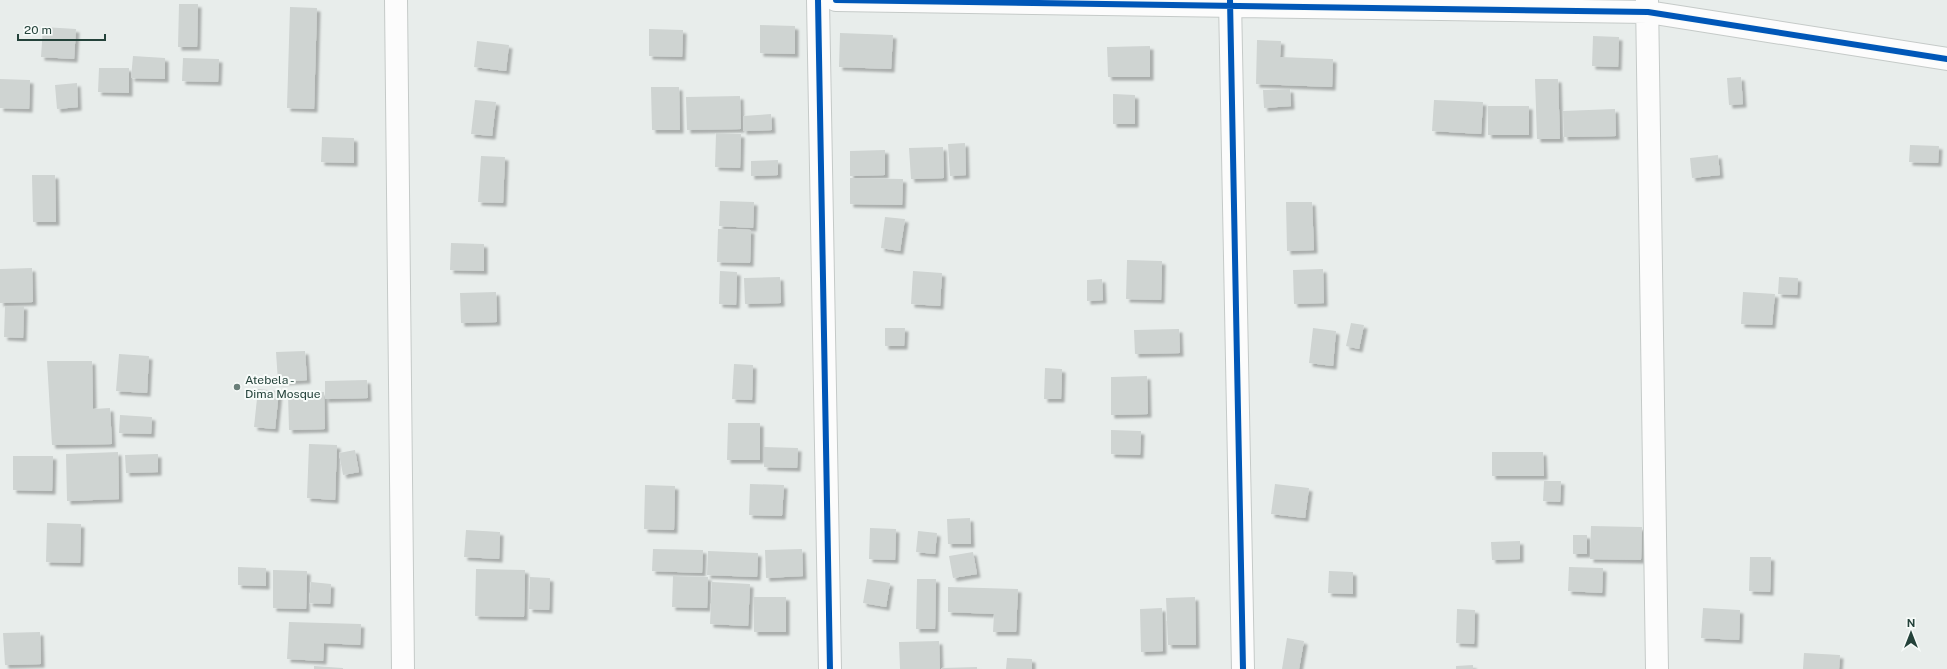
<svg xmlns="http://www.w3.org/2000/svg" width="1947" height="669" viewBox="0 0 1947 669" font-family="'Public Sans',sans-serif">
<defs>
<filter id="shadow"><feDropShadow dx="3.5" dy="3.5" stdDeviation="1" flood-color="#0004"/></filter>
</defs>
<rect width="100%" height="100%" fill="#e8edeb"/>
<!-- building -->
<path fill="#cfd4d2" filter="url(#shadow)" d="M179,4H198L197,47H178Z
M290,7L317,8L314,109L287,108Z
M760,25L795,26V54L760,53Z
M43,27L76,29L74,59L41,57Z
M649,29L683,30L682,57L649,56Z
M840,33L893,35L891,69L839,67Z
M1593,36L1619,37L1618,67L1592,66Z
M1257,40L1281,41L1280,57L1333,59L1332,87L1256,84Z
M477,41L509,45L506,71L474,67Z
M1150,46V77H1108L1107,47Z
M133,56L165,58V79L131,78Z
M183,58L219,59L218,82L182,81Z
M99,68H129V93L98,92Z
M1741,77L1743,104L1729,105L1727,78Z
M0,79L30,80L29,109L0,108Z
M1535,79H1558L1560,139H1537Z
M77,83L78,107L57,109L55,85Z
M651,87H679L680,130H652Z
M1290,89L1291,106L1264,108L1263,90Z
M1113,94L1135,95V124H1113Z
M740,96L741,129L687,130L686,97Z
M475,100L496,102L492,136L471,134Z
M1434,100L1483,102L1481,134L1432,131Z
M1488,106H1529V135H1488Z
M1615,109L1616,136L1564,137L1563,111Z
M771,114L772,130L743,131V116Z
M716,133L741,134L740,168L715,167Z
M322,137L354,138V163L321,162Z
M965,143L966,175L950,176L948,144Z
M1910,145L1939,146L1938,163L1909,162Z
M943,147L944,178L911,179L909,148Z
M885,150V175L850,176V151Z
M1718,155L1720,175L1692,178L1690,158Z
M481,156L505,157L503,203L478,202Z
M778,160V175L751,176V161Z
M32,175H55L56,222H33Z
M850,178L903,179L902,205L850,204Z
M720,201L754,202L753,228L719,226Z
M1286,202H1312L1314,250L1287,251Z
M885,217L905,219L900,251L881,248Z
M718,229L751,230L750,263L717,262Z
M451,243L484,244V271L450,270Z
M1127,260L1162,261L1161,300L1126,299Z
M32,268L33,302L0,303V269Z
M1323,269L1324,303L1294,304L1293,270Z
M720,271L737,272L736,305L719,304Z
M913,271L942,273L940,306L911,304Z
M780,277L781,303L745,304L744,278Z
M1779,277L1798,278L1797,295L1778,294Z
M1102,279L1103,300L1087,301V280Z
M496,292L497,322L461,323L460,293Z
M1743,292L1775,294L1772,325L1741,324Z
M5,306H24L23,338L4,337Z
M1351,323L1364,325L1359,349L1346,346Z
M885,328H905L904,346H885Z
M1313,328L1336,331L1333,366L1309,363Z
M1179,329L1180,353L1135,354L1134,330Z
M305,351L307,380L278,382L276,352Z
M119,354L149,356L147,393L116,391Z
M47,361H92L93,409L110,408L112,444L52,445Z
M734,364L753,365L752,400L732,399Z
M1045,368L1062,369L1061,399H1044Z
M1147,376L1148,414L1111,415V377Z
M367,380L368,398L325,399V381Z
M258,389L279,391L275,429L254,427Z
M324,392L325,429L289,430L288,393Z
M120,415L152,417L151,434L119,433Z
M728,423H760V460H727Z
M1111,430L1141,431L1140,455L1111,454Z
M309,444L337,445L335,500L307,498Z
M764,447L798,448L797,468L764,467Z
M355,450L359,472L343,475L339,453Z
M118,452L119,499L67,501L66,454Z
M1492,452H1543L1544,476H1492Z
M158,454V472L126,473L125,455Z
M13,456H53L52,491L13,490Z
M1544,481H1561L1560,502L1543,501Z
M750,484L784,485L782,516L749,515Z
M1275,484L1309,488L1305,518L1271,514Z
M645,485L675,486L674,530L644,529Z
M970,518L971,544H948L947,519Z
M47,523L81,524L80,563L46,562Z
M1591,526L1642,527L1641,560L1590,559Z
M870,528L896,529L895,560L869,559Z
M466,530L500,532L499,559L464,557Z
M918,531L937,533L935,554L916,552Z
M1573,535H1587V554H1573Z
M1520,541V559L1492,560L1491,542Z
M653,549L703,550L702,573L652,571Z
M802,549L803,576L766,578L765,550Z
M708,551L758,553L757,577L707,575Z
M973,552L977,574L953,578L949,556Z
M1750,557H1771L1770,592L1749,591Z
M238,567L266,568V586L238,585Z
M1569,567L1603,568L1602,593L1568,591Z
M476,569L525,570L524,617L475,616Z
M273,570L307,571L306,609L273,608Z
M1329,571L1353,572V594L1328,593Z
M673,576L708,577L707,608L672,607Z
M530,577L550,578L549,610L529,609Z
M867,579L890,583L886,607L863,603Z
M917,579H936L935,629H916Z
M311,582L331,584L330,604L309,603Z
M712,582L750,584L748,626L710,624Z
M948,587L1018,589L1016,632H993L994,614L948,612Z
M754,597H786V632H754Z
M1195,597L1196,645H1168L1166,598Z
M1162,608L1163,651L1141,652L1140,609Z
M1703,608L1740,610L1739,640L1701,638Z
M1457,609L1475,610L1474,644L1456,643Z
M289,622L361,624L360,645L324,643L323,661L287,659Z
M40,632L41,664L5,665L3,633Z
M1287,638L1304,641L1299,669H1282Z
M939,641L940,669H900L899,642Z
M1804,653L1840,655L1839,669H1803Z
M1007,658L1032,659V669H1006Z
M1473,665V669H1456V666Z
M314,666L343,668V669H314Z
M977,667V669H941V668Z"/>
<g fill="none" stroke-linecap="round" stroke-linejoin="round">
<defs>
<path id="minor" d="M396,0L403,669
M818,0L830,669
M836,0L1648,12L1947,59
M1230,0L1243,669
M1647,0L1657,669"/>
</defs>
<!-- minor casing -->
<use href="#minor" stroke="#c5cac8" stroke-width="24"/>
<!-- minor -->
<use href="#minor" stroke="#fcfcfc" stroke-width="22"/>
<defs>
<path id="cycleway" d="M818,0L830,669
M836,0L1648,12L1947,59
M1230,0L1243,669"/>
</defs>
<!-- cycleway casing -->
<use href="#cycleway" stroke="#f7fbf9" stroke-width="8"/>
<!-- cycleway -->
<use href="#cycleway" stroke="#0057b8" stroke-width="6"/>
</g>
<!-- markers -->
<circle fill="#697e78" stroke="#f7fbf9" stroke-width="1.5" cx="237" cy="387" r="4"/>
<g text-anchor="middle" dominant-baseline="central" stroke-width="4" stroke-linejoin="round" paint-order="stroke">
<!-- poi labels -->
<g font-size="12" fill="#24423a" stroke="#f7fbf9" text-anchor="start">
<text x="245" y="380">Atebela -<tspan x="245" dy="14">Dima Mosque</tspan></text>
</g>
</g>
<!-- north arrow -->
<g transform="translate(1911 633)" stroke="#f7fbf9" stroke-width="3" paint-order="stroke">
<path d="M0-3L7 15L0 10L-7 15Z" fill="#24423a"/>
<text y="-6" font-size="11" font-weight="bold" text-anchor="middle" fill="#24423a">N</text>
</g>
<!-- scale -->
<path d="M18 34v6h87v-6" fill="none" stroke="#24423a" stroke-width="2"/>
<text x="24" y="34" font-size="12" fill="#24423a" stroke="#f7fbf9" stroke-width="3" paint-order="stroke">20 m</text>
</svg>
